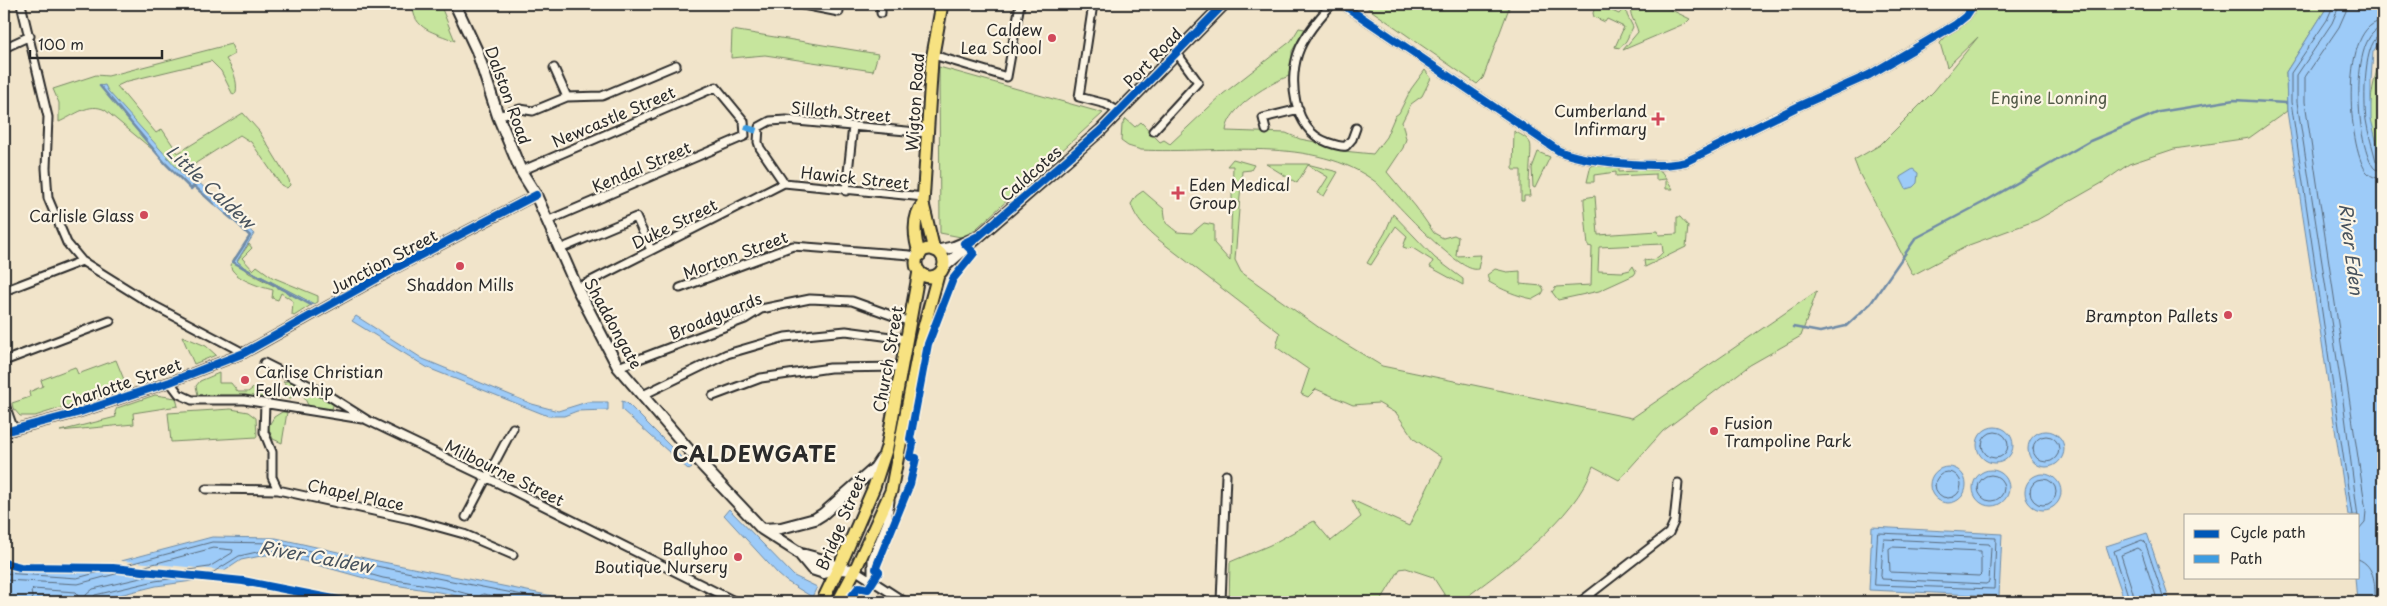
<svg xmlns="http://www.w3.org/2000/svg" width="2387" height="606" viewBox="0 0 2387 606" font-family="'Playpen Sans',sans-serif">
<rect width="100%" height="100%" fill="#f1e4ca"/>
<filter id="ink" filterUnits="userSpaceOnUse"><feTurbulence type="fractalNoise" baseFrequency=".02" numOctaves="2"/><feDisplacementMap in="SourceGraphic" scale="10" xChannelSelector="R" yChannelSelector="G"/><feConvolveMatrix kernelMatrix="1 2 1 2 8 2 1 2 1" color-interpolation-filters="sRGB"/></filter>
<g filter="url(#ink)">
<!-- green -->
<path fill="#c6e59d" stroke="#788864" d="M413,4H440L455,41C435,32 412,30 413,4Z
M1362,4H1499L1509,8L1483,78L1477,84Z
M1596,4L1619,14L1626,6L1627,15L1633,27L1626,41L1620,48L1615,47L1624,27L1607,19L1605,22L1594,17L1593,13Z
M1632,4H1659L1690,19L1686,23L1623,50L1638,32C1636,22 1627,14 1632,4Z
M1975,4H2329L2286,72L2287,111L2249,138L2174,149L2129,164L2102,183L2037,220L1969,245L1913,275L1859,173L1854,160L1880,145L1934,91L1978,37L1947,67L1940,43Z
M1299,28L1305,29L1292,51V75C1271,82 1228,107 1226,131L1286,133L1300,139L1332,145L1343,151L1373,154L1386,137L1395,116L1399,113L1411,89L1425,70L1431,78L1422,96L1411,104L1402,122L1406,139L1403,148L1387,172L1416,207L1434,233L1443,238L1454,235L1458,237L1456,256L1481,255L1478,269C1460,275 1392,199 1377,183C1314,134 1217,154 1141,150L1128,146L1121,141L1122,125L1126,119L1135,127L1141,122L1160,142L1164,140L1170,144L1223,94L1291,41Z
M732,30L878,54L873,71L765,55L731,58Z
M231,44L235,54L226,59C233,70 238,80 236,93L233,95L221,71L211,61L128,81L117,86L156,133L162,129L178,153L243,113L259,131L289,180L290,185L287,188L281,185L251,142L240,135L196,163C192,169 191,174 195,180H189L105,110C89,102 75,115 59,122V103L53,89L96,75L108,76Z
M2383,51V168C2363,128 2369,92 2383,51Z
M939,67L1103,113L966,238L940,233Z
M1514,131C1519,134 1527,137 1530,143C1533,147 1527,182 1530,196H1524V201H1521V170H1513Z
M1538,152L1550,157L1535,188L1533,187L1532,168Z
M1233,159L1254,165L1251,170L1242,171L1235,260L1241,272L1321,329L1382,366L1632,418L1817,291L1801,336L1750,365L1663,431L1619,480L1593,466C1576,520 1503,569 1460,602H1449L1433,577L1406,568L1400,569L1380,602H1229L1230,562L1270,545L1314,521L1331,541L1361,517L1352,500L1409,526L1442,458L1414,439L1397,414L1378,403L1353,405L1316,389L1308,397L1301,394L1309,370L1276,347L1280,333L1159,240C1146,229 1136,220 1131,204L1136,196L1143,191L1164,209L1166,223L1177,232L1192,233L1204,223L1214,225V243L1230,261L1233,166H1227Z
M1266,164H1307L1338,172L1324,196L1318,193L1328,177L1308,165L1297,183Z
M1591,165L1619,166V172L1636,171V168L1661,171L1673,189H1666V179L1656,180V174L1616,176V172L1594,175V182H1587Z
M1595,196L1598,235L1658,231L1659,235L1677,234V217H1680L1688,226L1686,247L1645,267L1644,260C1652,262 1658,258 1663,252L1662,244L1599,247L1598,271L1622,272L1630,270L1633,266L1636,272L1634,275L1599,291L1558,300L1552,292L1556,287L1591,285L1592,247L1588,246L1584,203V198Z
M1393,214L1435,258L1463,279V285L1430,267L1433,261L1411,247L1409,249L1403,247L1407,236L1396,226L1371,265L1367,263L1385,233Z
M249,244L252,248L242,258L253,270L257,266L272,277L318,296V302L314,304L245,268L237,261Z
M236,256L233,260L249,273L311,305L294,316L292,315L293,301L281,293L278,300L272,298L273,290C261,287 233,279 230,265Z
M1495,269L1507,272L1520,271V284L1542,286L1544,290L1542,294L1533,299C1517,296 1503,290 1489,282L1487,275Z
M182,336L206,346L216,355L194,364Z
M116,360L127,387L35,416H20L13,408L12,403L30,397L29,392L43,386L41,380L75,367L78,374Z
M219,373V383H231L238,392H248L256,386V390L279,395L289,391L290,388L283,382L291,380L297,388V392L291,398L198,395L196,386L200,381Z
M305,385L312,388L318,397L326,398L334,402L332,409L309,407L303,395Z
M155,395L176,398L178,406L133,413L134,424L60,431L116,417L115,412L117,408Z
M231,409L248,412L256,418L257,437L171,442L168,413Z
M282,412H287L282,443L273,439L268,427L274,417Z"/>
<!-- water -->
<path fill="#9dcbf8" stroke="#6f8ba6" d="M2329,4H2383V36L2373,52L2371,80V119L2383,169V602H2357L2355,577H2358V515H2348L2287,111L2286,72Z
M105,85L108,91L186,178L190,180L193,177L254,234L237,261L245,268L314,304L311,305L233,262L250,236L194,186L191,189L165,163L100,86Z
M1913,169L1918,173L1917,183L1913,187L1906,189L1900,177Z
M356,316L423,359L532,404L558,411L587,402H608V410L577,411L564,416H548L428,368L352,321Z
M622,401L627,403L692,468L689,470L622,410Z
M1977 445a18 18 0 1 1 36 0a18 18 0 1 1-36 0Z
M2028 449a18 18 0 1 1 36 0a18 18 0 1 1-36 0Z
M1930 485a18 18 0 1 1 36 0a18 18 0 1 1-36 0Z
M1973 488a18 18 0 1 1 36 0a18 18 0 1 1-36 0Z
M2025 492a18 18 0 1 1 36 0a18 18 0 1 1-36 0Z
M729,509L794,576L817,587L812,597L786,581L778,574L724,515Z
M1872,527L2002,534L1999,596L1869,590Z
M2147,533L2170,602H2125L2106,546Z
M212,537L276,538L378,561L582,602H481L445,593L382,583L296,559L266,555L241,560L214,578L156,586L103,599L75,602H35L4,598V568L76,573Z"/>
<!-- pier -->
<path fill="#f1e4ca" d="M111,560L135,562L229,571L210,581L82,571Z"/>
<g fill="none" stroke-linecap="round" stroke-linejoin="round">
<!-- shore -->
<path stroke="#596b7d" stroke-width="1" d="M2334,4L2327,20L2291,73V102L2352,515
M2340,4L2332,23L2297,75V102L2341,385L2358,517
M2347,4L2346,11L2339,27L2305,77V102L2366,511L2365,522L2358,530
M2383,21C2339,22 2348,147 2366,171C2371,177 2376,178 2383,179
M2383,28C2348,30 2356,151 2375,169L2383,171
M2383,34C2362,37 2364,104 2366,120C2368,134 2373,148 2376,161L2383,165
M1982 445a13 13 0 1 1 26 0a13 13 0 1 1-26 0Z
M2033 449a13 13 0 1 1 26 0a13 13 0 1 1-26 0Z
M1935 485a13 13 0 1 1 26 0a13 13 0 1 1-26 0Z
M1978 488a13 13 0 1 1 26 0a13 13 0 1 1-26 0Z
M2030 492a13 13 0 1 1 26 0a13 13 0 1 1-26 0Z
M1878,533L1996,538L1994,589L1875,585Z
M1884,539L1989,544L1991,547L1989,582L1986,584L1882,579L1881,576Z
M1892,547L1981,551V574L1979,576L1890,572L1889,549Z
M2358,559C2376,566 2375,586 2375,602
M4,573L77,578L212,542L275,543L376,566L558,602
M4,580L78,584L213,548L233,550L232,553L209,567L154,575L93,589L86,595L85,602
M33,602L31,591L33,589L76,592L78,594L77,602
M91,602L92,598L95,595L155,581L212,573L239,556L266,550L297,554L383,578L446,588L471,595L475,602
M481,602L480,596L483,594L526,602
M2130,602L2114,551L2142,540L2145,542L2165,602
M2136,602L2121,555L2138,548L2141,550L2158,602"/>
<!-- stream -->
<path stroke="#6f8ba6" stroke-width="2.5" d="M100,86L165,163L191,189L194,186L214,204
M226,214L237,223
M241,227L250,236L233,262L311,305
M1793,327L1820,332L1846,326L1871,303L1916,238L1984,202L2090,141L2159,112L2234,100L2286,103"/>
<defs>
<path id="minor" d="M21,4L48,117L46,168L48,198L67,243L82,261L151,304L244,353
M798,4L839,12
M881,4V13
M1093,4L1079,97L1106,104L1119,112
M1332,4C1320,17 1307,32 1300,48C1287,78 1293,130 1327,142C1333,144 1340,147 1346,146L1352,139L1356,128
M1342,4L1559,151C1584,162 1659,169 1685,162L1799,106L1869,75L1955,25L1966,16L1974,4
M4,48L30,36
M933,55L1007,77L1020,4
M554,68L567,97
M498,116L520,109L533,111L567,97L602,96L676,65
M1266,130L1263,118L1299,109
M1153,131L1198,82L1176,52
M521,171L716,87L744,121L745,136L547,221
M784,183L760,148L758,142L759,127L770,121L786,120L928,133
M784,183L924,197
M846,191L853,126
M560,249L636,217L651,250
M577,288L784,183
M680,288L793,246L910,255L917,258
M4,291L82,261
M4,361L110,321
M264,363L326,394L367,420L488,478L736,602
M618,367L745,319L761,309L810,299L852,301L910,322
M170,382L179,394L192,400H244L362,419
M641,396L727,354L785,337L846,331L906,339
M713,396L761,378L830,368L902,367
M4,402L14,430
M265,403L264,432L272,452V477L278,490L410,519L464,534L513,555
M206,489L278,490
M466,517L513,428
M855,570L905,602
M872,580V559L887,522L890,501
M1221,602L1226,475
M1580,602L1669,533L1674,522L1678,483"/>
<path id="tertiary" d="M4,432L77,413L170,382L244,353L394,269L536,195"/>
<path id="secondary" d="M455,4L477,51L498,116L521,171L536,195L577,288L618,367L700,463L762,529L798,552L812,569L824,573L839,569L855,570
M936,251L954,247L973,239
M944,267L1101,130L1224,4
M762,529L781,528L815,519L823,514L875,468L881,459
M798,553L827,561L839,569"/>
<path id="primary" d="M916 263a14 14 0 1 1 28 0a14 14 0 1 1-28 0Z
M934,250L923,204L932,60L942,4
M920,255C914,239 912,216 923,204
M822,602L845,554L874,487L887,447L919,271
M838,602L855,570L891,491L920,342L938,275"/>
</defs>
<!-- minor casing -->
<use href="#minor" stroke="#2b2b2b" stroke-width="11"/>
<!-- tertiary casing -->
<use href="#tertiary" stroke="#2b2b2b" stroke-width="12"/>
<!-- secondary casing -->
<use href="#secondary" stroke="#2b2b2b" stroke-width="14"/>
<!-- primary casing -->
<use href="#primary" stroke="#2b2b2b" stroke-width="15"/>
<!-- minor -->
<use href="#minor" stroke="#fcf5e5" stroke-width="7"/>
<!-- tertiary -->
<use href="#tertiary" stroke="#fcf5e5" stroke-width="9"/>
<!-- secondary -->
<use href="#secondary" stroke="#fcf5e5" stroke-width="10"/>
<!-- primary -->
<use href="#primary" stroke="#f7e281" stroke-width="11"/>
<!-- quiet -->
<path stroke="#3d9ce1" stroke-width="6" stroke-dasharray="12 6" stroke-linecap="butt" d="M745,127L757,131"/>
<defs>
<path id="cycleway" d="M1342,4L1559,151C1584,162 1659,169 1685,162L1799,106L1869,75L1955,25L1966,16L1974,4
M972,242L1101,130L1224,4
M4,432L77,413L170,382L244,353L394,269L536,195
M4,563L20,567L113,568L243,581L349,602
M847,602L859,587L868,589L879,572L876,569L877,565L910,484L916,458L910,457L913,444L910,439L928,344L953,279L974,253L964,243L976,237"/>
</defs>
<!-- cycleway casing -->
<use href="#cycleway" stroke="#fcf5e5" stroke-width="11"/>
<!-- cycleway -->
<use href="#cycleway" stroke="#0057b8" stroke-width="8"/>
</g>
</g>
<!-- markers -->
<g fill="#d1495b" stroke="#fcf5e5" stroke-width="2">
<circle cx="1052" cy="38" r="5"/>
<path d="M1655.5 111.5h5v5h5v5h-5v5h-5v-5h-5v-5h5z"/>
<path d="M1175.5 185.5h5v5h5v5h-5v5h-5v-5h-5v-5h5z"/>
<circle cx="144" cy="215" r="5"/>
<circle cx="460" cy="266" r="5"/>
<circle cx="2228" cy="315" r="5"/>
<circle cx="245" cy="380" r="5"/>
<circle cx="1714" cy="431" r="5"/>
<circle cx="738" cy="557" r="5"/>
</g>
<g text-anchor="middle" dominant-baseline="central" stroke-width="4.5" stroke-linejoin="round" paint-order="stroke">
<!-- poi labels -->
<g font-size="16" fill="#2b2b2b" stroke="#fcf5e5" text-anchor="end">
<text x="1042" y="29">Caldew<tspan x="1042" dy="18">Lea School</tspan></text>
<text x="1647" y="110">Cumberland<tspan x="1647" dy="18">Infirmary</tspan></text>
<text x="1189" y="184" text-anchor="start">Eden Medical<tspan x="1189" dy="18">Group</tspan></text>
<text x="134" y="215">Carlisle Glass</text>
<text x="460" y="284" text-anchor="middle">Shaddon Mills</text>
<text x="2218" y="315">Brampton Pallets</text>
<text x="255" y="371" text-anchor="start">Carlise Christian<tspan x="255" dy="18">Fellowship</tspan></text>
<text x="1724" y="422" text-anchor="start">Fusion<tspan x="1724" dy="18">Trampoline Park</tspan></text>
<text x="728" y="548">Ballyhoo<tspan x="728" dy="18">Boutique Nursery</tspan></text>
</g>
<!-- street labels -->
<g font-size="16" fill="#2b2b2b" stroke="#fcf5e5">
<text transform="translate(1152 57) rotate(-46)">Port Road</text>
<text transform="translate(509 95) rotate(70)">Dalston Road</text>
<text transform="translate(914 102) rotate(-86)">Wigton Road</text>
<text transform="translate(841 111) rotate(5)">Silloth Street</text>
<text transform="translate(613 116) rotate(-23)">Newcastle Street</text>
<text transform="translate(641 166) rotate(-23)">Kendal Street</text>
<text transform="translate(1030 173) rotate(-41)">Caldcotes</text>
<text transform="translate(855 177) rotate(6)">Hawick Street</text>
<text transform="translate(674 223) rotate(-26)">Duke Street</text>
<text transform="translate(735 254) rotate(-20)">Morton Street</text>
<text transform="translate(383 261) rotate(-28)">Junction Street</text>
<text transform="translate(715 315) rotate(-22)">Broadguards</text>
<text transform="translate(614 323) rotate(61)">Shaddongate</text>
<text transform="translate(887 359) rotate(-80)">Church Street</text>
<text transform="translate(121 383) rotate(-19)">Charlotte Street</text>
<text transform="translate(505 472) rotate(26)">Milbourne Street</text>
<text transform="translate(356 494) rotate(12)">Chapel Place</text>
<text transform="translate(840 522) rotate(-67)">Bridge Street</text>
</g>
<!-- park labels -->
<g font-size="16" fill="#525a48" stroke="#fcf5e5">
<text x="2049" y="97">Engine Lonning</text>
</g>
<!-- water labels -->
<g font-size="18" font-style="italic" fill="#48535e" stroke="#fcf5e5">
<text transform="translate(211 186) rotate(43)">Little Caldew</text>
<text transform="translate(2352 249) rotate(83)">River Eden</text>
<text transform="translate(316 556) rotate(10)">River Caldew</text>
</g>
<!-- district labels -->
<g font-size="21" font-weight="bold" letter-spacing="1" fill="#2b2b2b" stroke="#fcf5e5">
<text x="755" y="453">CALDEWGATE</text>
</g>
</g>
<!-- margin -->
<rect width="2387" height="606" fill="none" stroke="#fcf5e5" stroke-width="20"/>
<rect x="10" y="10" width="2367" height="586" fill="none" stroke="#2b2b2b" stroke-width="2" filter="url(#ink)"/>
<!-- legend -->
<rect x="2184" y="514" width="175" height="65" fill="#fcf5e5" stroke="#a8a49b"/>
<rect x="2194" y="530" width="25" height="8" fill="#0057b8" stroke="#a8a49b"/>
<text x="2230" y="538" font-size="15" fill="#2b2b2b">Cycle path</text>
<rect x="2194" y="555" width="25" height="8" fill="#3d9ce1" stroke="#a8a49b"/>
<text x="2230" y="564" font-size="15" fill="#2b2b2b">Path</text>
<!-- scale -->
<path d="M30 50v8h132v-8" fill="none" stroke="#2b2b2b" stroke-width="2.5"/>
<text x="38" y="50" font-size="15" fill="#2b2b2b" stroke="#fcf5e5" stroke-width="4" paint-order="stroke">100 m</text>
</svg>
